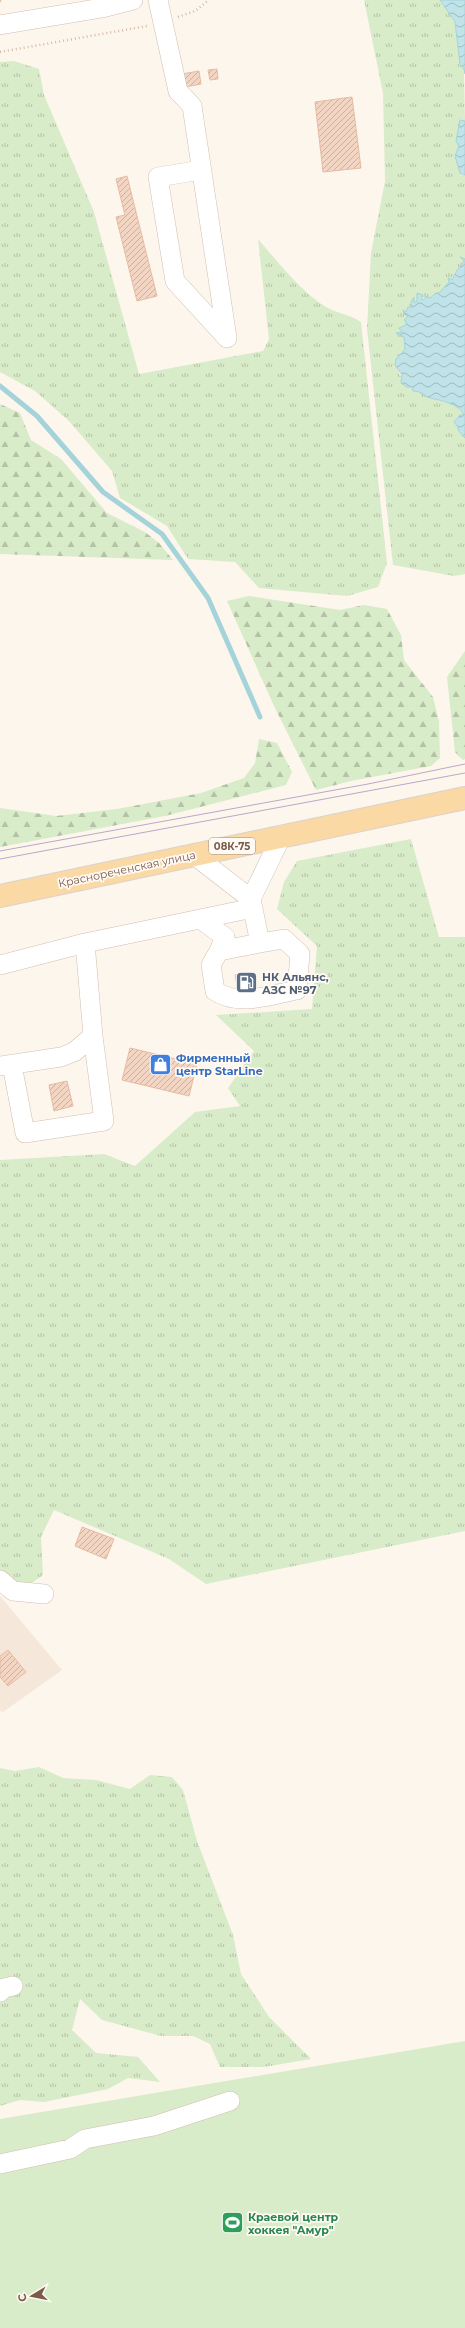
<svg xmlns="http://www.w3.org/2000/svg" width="465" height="2328" viewBox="0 0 465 2328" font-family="Montserrat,sans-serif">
<defs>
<pattern id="grass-tufts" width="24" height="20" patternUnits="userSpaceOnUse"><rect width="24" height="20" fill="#d8ecc9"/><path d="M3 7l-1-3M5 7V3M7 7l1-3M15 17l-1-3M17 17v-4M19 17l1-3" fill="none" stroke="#b4c2a5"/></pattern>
<pattern id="forest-firs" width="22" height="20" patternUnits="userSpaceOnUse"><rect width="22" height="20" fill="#d8ecc9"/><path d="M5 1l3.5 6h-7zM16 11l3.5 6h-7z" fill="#b4c2a5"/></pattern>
<pattern id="water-waves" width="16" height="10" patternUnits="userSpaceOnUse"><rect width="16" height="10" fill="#bfe3e8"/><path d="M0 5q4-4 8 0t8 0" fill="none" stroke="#a0bbbe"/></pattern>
<pattern id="building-hatch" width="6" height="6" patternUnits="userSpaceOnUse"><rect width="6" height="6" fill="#f3d5c3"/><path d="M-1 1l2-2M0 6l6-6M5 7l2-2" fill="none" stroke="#cab0a1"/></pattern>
</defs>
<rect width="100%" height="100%" fill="#fdf6ec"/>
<!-- residential -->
<path fill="#f5e8da" d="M0,1596L62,1670L3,1712L0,1711Z"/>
<!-- grass -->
<path fill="url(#grass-tufts)" d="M364,0H440L455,22L460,64L464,69L465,121L460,120L456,141L459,146L455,156L462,175H465V259L461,258L464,261L456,272L452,281L448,279L449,282L439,293H436L432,297L423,300L418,294L417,302H414V298L412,307L406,312L404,310L408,317L406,325L401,329L402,332L397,333L404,337L405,349L401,352L395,365L405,384L412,387L414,391H420C432,403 457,399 464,415L459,419L456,424L465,438V574L454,576L393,565L367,329L371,253L385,181L383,93Z
M14,61L39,69L44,95L94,212L139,374L263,351L269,339L258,239C276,260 304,295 328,308C339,314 349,314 361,322L387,563L378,587L347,596L259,588L235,562L188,559L167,526L120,498L112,471L69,421L35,391L0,372V62Z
M411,839L439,937H465V1531L206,1584L169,1559L54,1510L41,1537L43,1575L29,1585L13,1583L0,1572V1160L104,1154L135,1166L195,1112L240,1106L228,1088L254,1051L216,1015L312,1009L317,946L277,909L284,882L297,861Z
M39,1767L63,1778L96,1780L130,1789L150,1775L172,1777L183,1790L197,1841L233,1935L241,1974L269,2017L311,2059L264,2067H220L210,2044L193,2036H161L102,2020L80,1999L72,2030L96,2053L138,2057L160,2082L128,2078L108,2089L44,2102L20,2100L0,2106V1768L15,1771Z"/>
<!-- forest -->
<path fill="url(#forest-firs)" d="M0,404L20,413L31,440L61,459L107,513L145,532L159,543L173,560L0,554Z
M249,596L340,610L364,605L387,609L401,635L404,660L433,697L439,721L440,758L431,766L351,781L316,790L274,706L227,601Z
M465,651V759L463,760L455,752L447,677Z
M259,739L277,743L292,772L286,785L165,816L0,847V808L56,816L117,809L201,793L244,778L255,763Z"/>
<!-- pitch -->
<path fill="#d8ecc9" d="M465,2041V2328H0V2119Z"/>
<!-- water -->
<path fill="url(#water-waves)" stroke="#a5d3da" d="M440,0H465V74L464,69L460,64L455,22Z
M460,120L465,121V175L460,173L455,156L459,146L456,141Z
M460,257L465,259V438L458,430V427L454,422L460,415H464C460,404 440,400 430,398C423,396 422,391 413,391L412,387H407L401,383L402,375L395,365L396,359L405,349L404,337L396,333L402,332L399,328L406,325V321L404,320L408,316L404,314L403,310L406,312L408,307H412L411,302L414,297V302H417V293L423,295L421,299L423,300L427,296L430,298L436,293H439L449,282L448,278L452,280L456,272L464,261Z"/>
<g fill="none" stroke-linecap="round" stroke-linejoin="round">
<!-- stream -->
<path stroke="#a5d3da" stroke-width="5" d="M0,386L37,416L103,492L162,534L208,598L260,717"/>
</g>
<!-- building -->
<path fill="url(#building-hatch)" stroke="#e6bba3" d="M217,69L218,79L210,80L208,70Z
M199,71L201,84L185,87L182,74Z
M352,97L361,168L323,172L315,102Z
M127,176L157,296L137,301L116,217L125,215L116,179Z
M251,973L253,989L238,992L235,975Z
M130,1048L197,1064L189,1096L122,1080Z
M67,1081L73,1106L54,1111L49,1085Z
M82,1527L114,1539L106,1559L75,1546Z
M8,1650L26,1672L8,1686L0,1677V1656Z"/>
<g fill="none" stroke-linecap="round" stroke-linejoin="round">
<defs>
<path id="minor" d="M158,0L178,91L192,106L227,338L175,281L158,177L201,170
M0,25L102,8L133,0
M194,855L251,899L260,943L219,951L211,965L215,991C239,1007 270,995 297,990L300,954L284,939L260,943
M251,899L282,835
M200,919L225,937L219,951
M0,965L85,943L253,908
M12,1065L25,1133L104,1121L93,1036
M0,1066L61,1057L74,1052L93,1036L85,943
M0,1580L13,1591L44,1594
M0,1992L4,1988L13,1986
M0,2164L70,2149L85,2139L154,2126L230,2101"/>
<path id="major" d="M0,896L465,798"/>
</defs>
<!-- minor casing -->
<use href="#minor" stroke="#d1beb0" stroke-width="20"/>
<!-- major casing -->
<use href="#major" stroke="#dad1cd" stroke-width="24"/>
<!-- path -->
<path stroke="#d9b8a5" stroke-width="2.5" stroke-dasharray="1 3" stroke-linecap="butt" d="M0,1L3,0
M178,17L195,11L209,0
M0,52L147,26"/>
<!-- minor -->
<use href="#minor" stroke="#fff" stroke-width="19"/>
<!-- major -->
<use href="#major" stroke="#fbd9a5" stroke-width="22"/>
<!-- tram -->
<path stroke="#b9a8c9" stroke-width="1" d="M0,851L368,784L465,764
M0,859L465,773"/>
</g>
<!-- icons -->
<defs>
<symbol id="fuel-square" viewBox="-11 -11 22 22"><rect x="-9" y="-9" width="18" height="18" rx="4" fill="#5c6f8a" stroke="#fffaf3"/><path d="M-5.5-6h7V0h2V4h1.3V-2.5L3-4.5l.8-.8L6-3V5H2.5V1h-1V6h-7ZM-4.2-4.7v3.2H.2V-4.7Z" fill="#fff"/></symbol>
<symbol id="shop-square" viewBox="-11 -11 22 22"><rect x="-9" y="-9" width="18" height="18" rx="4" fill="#3f7fe0" stroke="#fffaf3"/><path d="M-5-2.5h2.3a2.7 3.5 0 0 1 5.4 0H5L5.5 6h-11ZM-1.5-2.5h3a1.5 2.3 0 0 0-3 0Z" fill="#fff"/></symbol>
<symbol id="stadium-square" viewBox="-11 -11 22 22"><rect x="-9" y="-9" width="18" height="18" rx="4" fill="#2e9e5b" stroke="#fffaf3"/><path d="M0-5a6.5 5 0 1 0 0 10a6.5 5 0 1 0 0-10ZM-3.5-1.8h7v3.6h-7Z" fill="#fff"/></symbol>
</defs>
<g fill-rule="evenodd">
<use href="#fuel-square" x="234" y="970" width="25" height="25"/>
<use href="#shop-square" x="148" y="1052" width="25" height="25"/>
<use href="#stadium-square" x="220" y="2210" width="25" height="25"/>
</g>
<g text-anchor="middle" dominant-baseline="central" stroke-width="3.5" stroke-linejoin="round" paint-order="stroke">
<!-- shield labels -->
<rect fill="#fffaf3" stroke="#a28b7f" stroke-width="1" x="209" y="838" width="46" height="16" rx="3"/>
<g font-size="10" font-weight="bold" fill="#7a5c4d">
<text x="232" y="846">08К-75</text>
</g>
<!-- street labels -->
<g font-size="11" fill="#7a5c4d" stroke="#fffaf3">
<text transform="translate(127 869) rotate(-12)">Краснореченская улица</text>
</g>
<!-- service labels -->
<g font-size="11" font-weight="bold" fill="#4e5e75" stroke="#fffaf3" text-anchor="start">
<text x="262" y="977">НК Альянс,<tspan x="262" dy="13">АЗС №97</tspan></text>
</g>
<!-- shop labels -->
<g font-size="11" font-weight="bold" fill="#366cbe" stroke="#fffaf3" text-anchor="start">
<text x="176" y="1058">Фирменный<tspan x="176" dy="13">центр StarLine</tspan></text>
</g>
<!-- leisure labels -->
<g font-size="11" font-weight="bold" fill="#27864d" stroke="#fffaf3" text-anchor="start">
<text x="248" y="2217">Краевой центр<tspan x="248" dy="13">хоккея "Амур"</tspan></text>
</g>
</g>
<!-- north arrow -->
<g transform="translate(32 2296) rotate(260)" stroke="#fffaf3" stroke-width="3" paint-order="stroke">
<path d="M0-3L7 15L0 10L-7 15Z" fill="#7a5c4d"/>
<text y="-6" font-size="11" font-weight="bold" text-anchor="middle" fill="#7a5c4d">С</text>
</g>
</svg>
